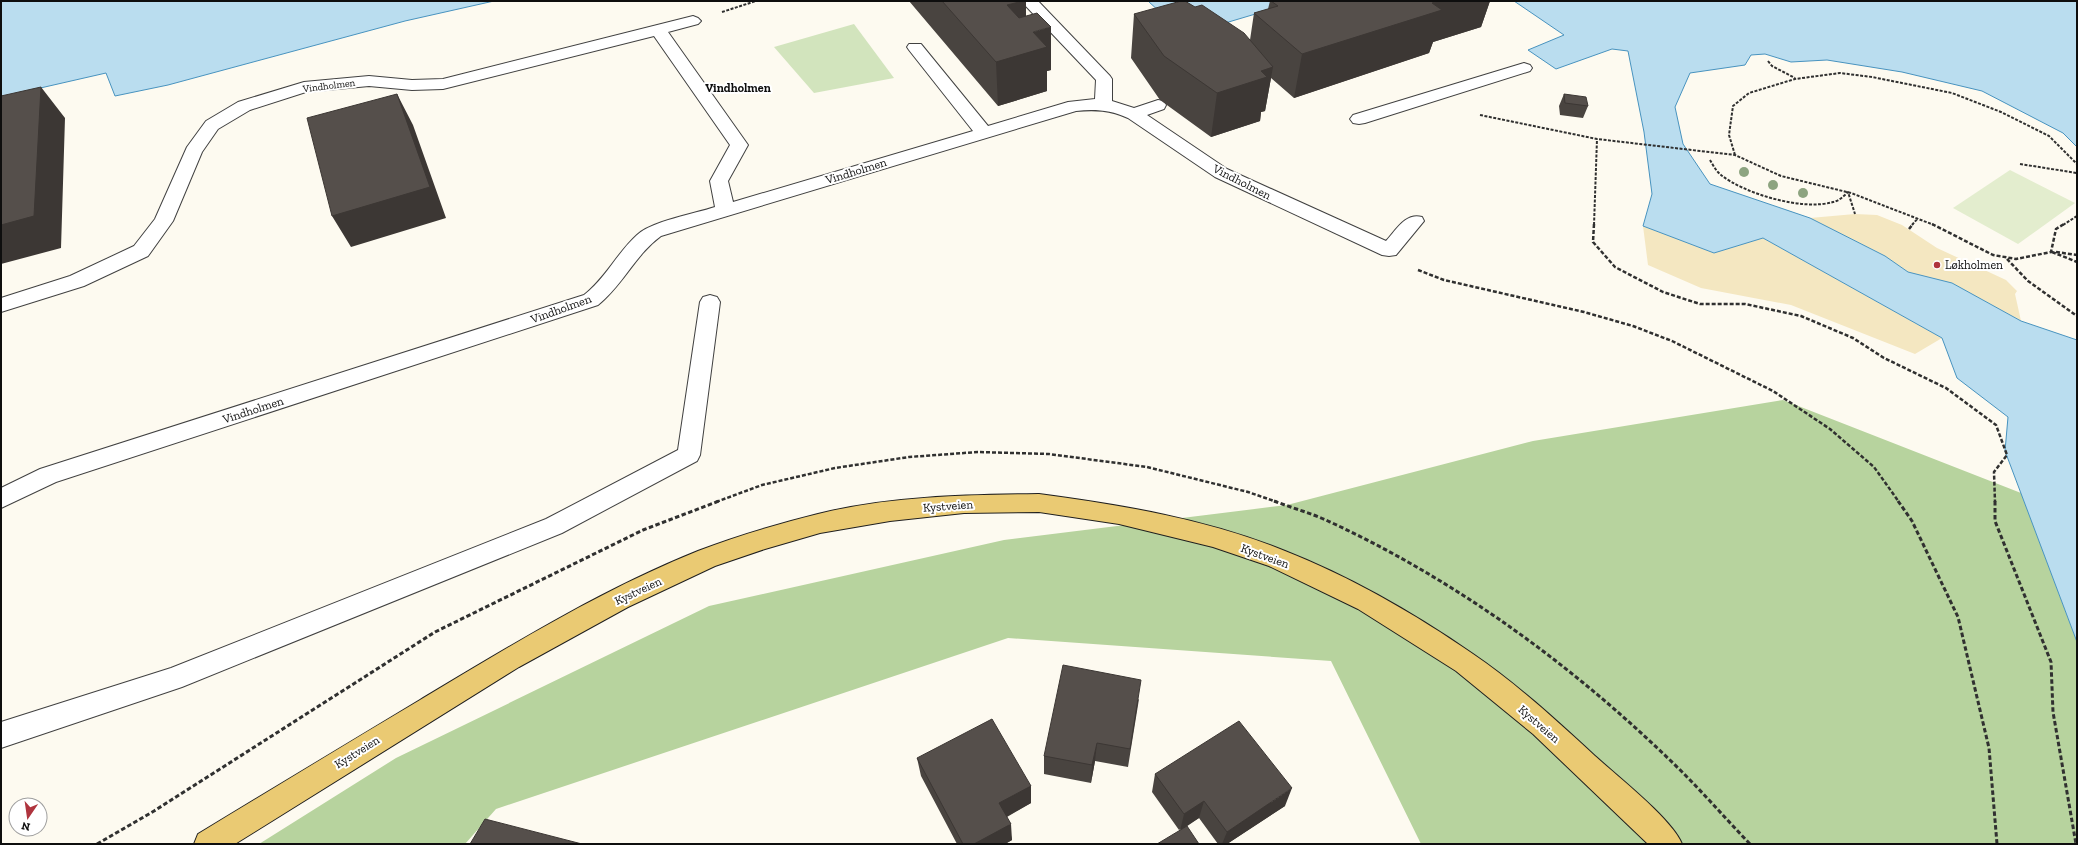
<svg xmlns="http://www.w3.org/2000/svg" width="2078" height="845" viewBox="0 0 2078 845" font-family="'Zilla Slab',serif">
<rect width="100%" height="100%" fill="#fdfaf0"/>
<!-- green -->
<path fill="#d2e4bd" d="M854,24L894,78L814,93L774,47Z"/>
<!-- forest -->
<path fill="#b7d39e" d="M1783,400L2021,493L2077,642V844H1421L1331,661L1008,638L496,809L465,844H259L396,758L709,606L1004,540L1287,505L1533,441Z"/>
<!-- sand -->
<path fill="#f4e7c1" d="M1855,214L1877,215L1902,225L1937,248L2006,280L2017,291L2015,294L2021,321L1952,283L1908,272L1885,256L1810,218Z
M1643,226L1714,253L1763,238L1942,338L1915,354L1791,305L1701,288L1648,265Z"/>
<!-- pitch -->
<path fill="#e3edce" d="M2010,170L2075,203L2018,244L1953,208Z"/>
<!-- water -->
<path fill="#baddef" stroke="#4893bf" d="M1,1H494L405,21L168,85L115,96L106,73L1,97Z
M1148,1H1299L1185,35Z
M1514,1H2077V147L2063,133L1982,91L1902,72L1827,60L1791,62L1765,54L1751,55L1745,65L1690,73L1675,107L1683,144L1710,184L1810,218L1885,256L1908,272L1952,283L2021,321L2077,340V642L2005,451L2008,417L1957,378L1942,338L1763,238L1714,253L1643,226L1652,194L1644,132L1628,51L1612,49L1556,69L1528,50L1564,35Z"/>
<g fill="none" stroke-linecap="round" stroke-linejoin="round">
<defs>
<path id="minor" d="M1021,1H1038L1110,76L1112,79V101L1134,108L1158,100L1164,101L1166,105L1164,109L1147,115L1227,169L1386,241C1396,230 1406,212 1422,217L1424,221L1396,255L1389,256L1382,255L1215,177L1128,118C1110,110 1095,109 1076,111L661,236C635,255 623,285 598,305L56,482L1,508V488L40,469L584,295C606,278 617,253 637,235C652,221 694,214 715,207L710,181L730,145L654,36L443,89L412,90L369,86L306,92L250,110L218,129L202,152L173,221L148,256L84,286L1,312V298L70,276L134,246L155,219L187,147L206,121L238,102L304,82L369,76L412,80L443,79L693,16L698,18L701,21L698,24L668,32L748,145L728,181L733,202L973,131L909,50L907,47L909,44H921L988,126L1068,102L1095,99L1096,80Z
M1524,63L1530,65L1532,68L1530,71L1365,123L1359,124L1353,123L1350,119L1353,115Z
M710,295L717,297L720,302L700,455L697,461L562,533L182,687L1,748V722L171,668L546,519L678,450L700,302L703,297Z"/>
<path id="major" d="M1039,494C1122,505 1207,519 1285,551C1351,577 1415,614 1473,654C1517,684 1557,721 1595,756C1617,776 1672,819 1682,844H1648L1533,734L1456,671L1358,609L1269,566L1213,547L1119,524L1039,512L964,513L890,521L820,533L765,549L715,566L628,607L519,667L235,844H194L198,834C272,789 346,744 420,700C510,646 601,590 698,551C737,536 778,524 818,514C889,496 966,495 1039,494Z"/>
</defs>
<!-- minor casing -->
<use href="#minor" stroke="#414141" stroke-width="2"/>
<!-- major casing -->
<use href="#major" stroke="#1f1f1f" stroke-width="2"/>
<!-- path-far2 -->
<path stroke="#303030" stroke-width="2" stroke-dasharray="3 1.5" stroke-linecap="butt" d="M722,12L756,1
M1768,61L1772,66L1795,78
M1480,115L1597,139L1735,155L1781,176L1851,193L1934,225
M1735,155L1729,135L1733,106L1749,93L1795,79L1840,73L1872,77L1952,93L2001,112L2049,136L2077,164
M1710,160C1713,165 1716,171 1721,175C1745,194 1803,211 1833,202C1839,201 1844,196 1848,192L1855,214
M2020,164L2077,173
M1594,225L1597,139
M1912,225L1918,218
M2063,225L2077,216"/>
<!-- path-far1 -->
<path stroke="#303030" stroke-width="2.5" stroke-dasharray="4 2" stroke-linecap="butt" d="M1594,224L1593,242L1615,267L1663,292L1700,304H1745L1801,316L1853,338L1884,358L1946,388L1996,425L2007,455L1994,472L1995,502
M1932,224L1993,255L2016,259L2051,252L2056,229L2064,224
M1909,229L1913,224
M2052,252L2077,262
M2056,252L2077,255
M2007,259L2028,281L2077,316
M1418,270L1444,280L1584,312L1633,326L1672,341L1773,391L1830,429L1874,467L1899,502
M716,502L762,485L835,468L909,457L978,452L1049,454L1147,467L1248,492L1277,502"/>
<!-- path -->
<path stroke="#303030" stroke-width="3" stroke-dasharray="4.5 2.5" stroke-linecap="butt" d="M1274,501C1292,508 1311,513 1328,521C1456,580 1572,665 1673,763C1700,789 1724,817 1750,844
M1898,501L1912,521L1958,617L1989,748L1997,844
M1995,501V521L2051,662L2053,712L2076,844
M97,844L154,811L435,632L643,530L719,501"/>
<!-- minor -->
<use href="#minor" fill="#fff" fill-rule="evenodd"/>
<!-- major -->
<use href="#major" fill="#eaca73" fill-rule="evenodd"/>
</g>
<!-- trees -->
<g fill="#8da480">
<circle cx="1744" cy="172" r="5"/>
<circle cx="1773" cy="185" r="5"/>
<circle cx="1803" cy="193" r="5"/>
</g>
<!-- wall -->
<path fill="#494440" d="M909,1H1026V16L1051,70L1047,71V91L998,106Z
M1270,1H1490L1481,27L1433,42L1429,53L1294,98L1271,78L1265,111L1261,112L1260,121L1211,137L1160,100L1131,58L1134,14L1195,7L1250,40L1254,13L1268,9Z
M1564,94L1588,106L1583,118L1560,115L1559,106Z
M1139,699L1128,767L1095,761L1091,783L1044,774V756Z
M917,758L1031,786V803L1007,817L1012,840L1005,844H957L921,776Z
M1155,774L1285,806L1227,844H1218L1199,818L1179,830L1152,792Z"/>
<!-- shaded-wall -->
<path fill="#3c3734" d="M1023,1H1026V44L1007,5Z
M1439,1H1490L1481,27L1433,42L1429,53L1294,98L1302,54Z
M1051,27V70L1047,71V91L998,106L996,62L1033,32Z
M1273,67L1265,111L1261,112L1260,121L1211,137L1217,93L1261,71Z
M41,87L65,118L61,248L1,264V225Z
M397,94L413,125L446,218L351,247L332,216Z
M1097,743L1095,761L1091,783L1092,765Z
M1031,786V803L1000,820L999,803Z
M1292,788L1285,806L1227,844H1222L1227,832Z
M1204,801L1199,818L1180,831L1184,814Z
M1011,824L1012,840L1005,844H974Z"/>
<!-- building -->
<path fill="#554f4b" stroke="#3c3734" d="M942,1H1023L1007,5L1019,18L1037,13L1051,27L1033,32L1047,47L996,62Z
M1181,1H1185L1195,7L1202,5L1244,33L1273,67L1261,71L1267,77L1217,93L1164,56L1134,14Z
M1271,1H1439L1432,3L1442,10L1302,54L1254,13L1278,6Z
M41,87L34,216L1,225V96Z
M397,94L430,187L332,216L307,118Z
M1564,94L1586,97L1588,106L1565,103Z
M1063,665L1141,680L1130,749L1097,743L1092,765L1044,756Z
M992,719L1031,786L999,803L1011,824L974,844H963L917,758Z
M1239,721L1292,788L1227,832L1204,801L1184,814L1155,774Z
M485,819L582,844H470Z
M1187,826L1199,844H1157Z"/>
<!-- markers -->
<circle fill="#af343e" stroke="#fff" stroke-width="1.5" cx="1937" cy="265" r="4"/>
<g text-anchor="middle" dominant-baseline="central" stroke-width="4" stroke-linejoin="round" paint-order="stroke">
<!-- far-street labels -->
<g font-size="10" fill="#0e0e0e" stroke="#fff">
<text transform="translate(329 86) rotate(-7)">Vindholmen</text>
</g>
<!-- far-quarter labels -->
<g font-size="12" font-weight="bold" fill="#0e0e0e" stroke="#fff">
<text x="738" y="88">Vindholmen</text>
</g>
<!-- street labels -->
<g font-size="12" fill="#0e0e0e" stroke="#fff">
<text transform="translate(856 171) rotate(-17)">Vindholmen</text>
<text transform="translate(1242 182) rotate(27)">Vindholmen</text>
<text transform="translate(561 309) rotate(-20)">Vindholmen</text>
<text transform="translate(253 410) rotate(-18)">Vindholmen</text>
<text transform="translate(948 506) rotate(-4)">Kystveien</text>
<text transform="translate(1265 556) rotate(20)">Kystveien</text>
<text transform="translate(638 591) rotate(-25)">Kystveien</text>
<text transform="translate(1539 724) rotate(41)">Kystveien</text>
<text transform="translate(357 752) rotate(-32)">Kystveien</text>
</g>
<!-- poi labels -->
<g font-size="12" fill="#0e0e0e" stroke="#fff" text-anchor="start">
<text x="1945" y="265">Løkholmen</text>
</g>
</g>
<!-- border -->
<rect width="2078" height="845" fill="none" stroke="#0e0e0e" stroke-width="4"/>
<!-- north arrow -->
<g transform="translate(28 817) rotate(193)"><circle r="19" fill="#ffffff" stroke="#9f9f9f"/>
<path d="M0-3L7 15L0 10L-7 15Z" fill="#af343e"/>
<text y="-6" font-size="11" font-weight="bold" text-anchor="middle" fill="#0e0e0e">N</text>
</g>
</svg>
